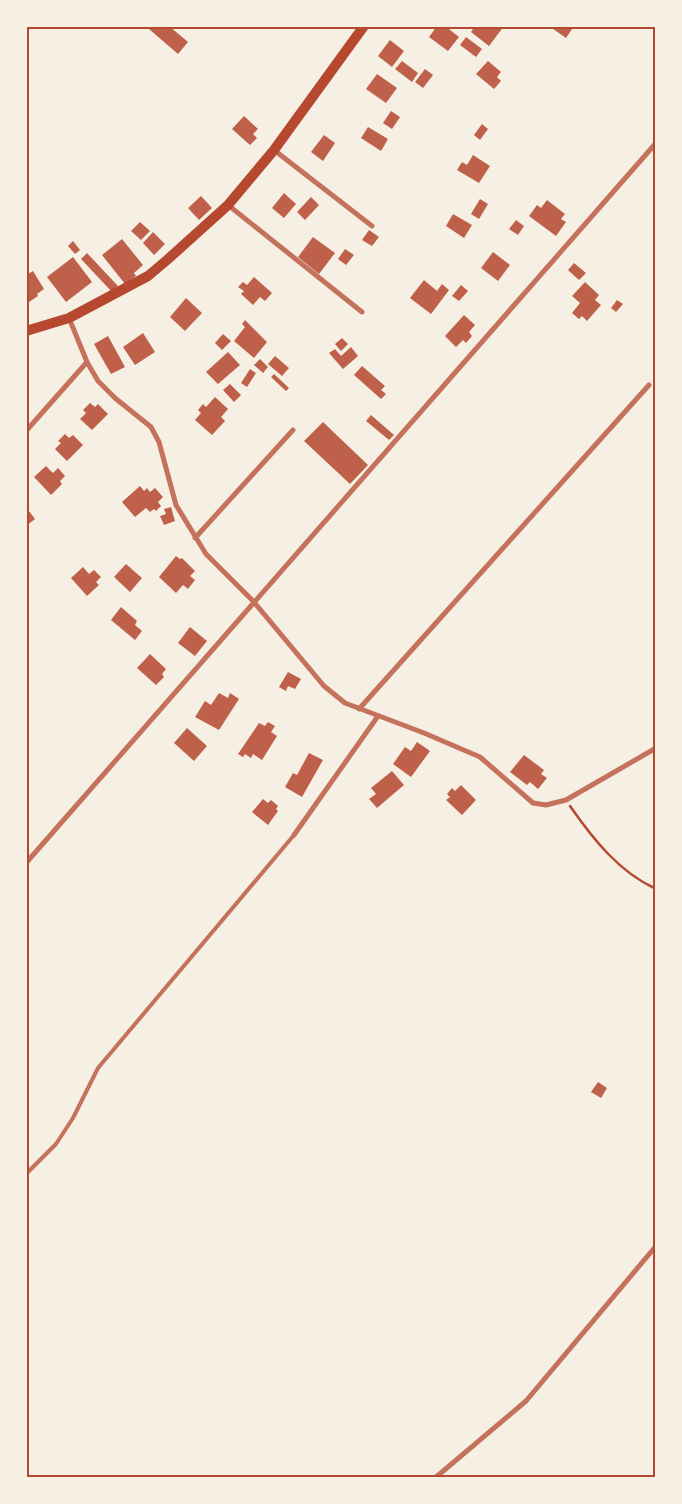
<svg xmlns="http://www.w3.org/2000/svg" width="682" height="1504" viewBox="0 0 682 1504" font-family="Signika,sans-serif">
<rect width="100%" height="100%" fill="#f6efe4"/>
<!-- building -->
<path fill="#bf614a" d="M152,26H169L188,42L178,54L149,29Z
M437,26H445L459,37L448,51L429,37Z
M475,26H504L489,46L471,32Z
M549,26H574L566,38Z
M466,37L482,49L476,57L460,45Z
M390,40L404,51L392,67L378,56Z
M402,61L418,73L412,82L395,69Z
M488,61L501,72L497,77L501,81L494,89L476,74Z
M425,69L433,75L423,88L415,82Z
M377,74L397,88L386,103L366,89Z
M391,111L400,117L392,129L383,123Z
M244,116L258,129L253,134L257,138L250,145L232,129Z
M482,124L488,129L480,140L474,135Z
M368,127L388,139L381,151L361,138Z
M324,135L335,143L323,161L311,152Z
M473,155L490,166L479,183L457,170L462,162L467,165Z
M284,193L296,204L284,218L272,208Z
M201,196L212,208L199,220L188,208Z
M311,197L319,205L305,220L297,212Z
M480,199L488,204L479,219L471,214Z
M547,200L565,214L561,219L566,222L556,236L529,216L537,205L541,208Z
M453,214L472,225L464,238L446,226Z
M516,220L524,226L518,235L509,229Z
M140,222L150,231L141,240L131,231Z
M369,230L379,237L372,246L362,240Z
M153,232L165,244L154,255L143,243Z
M313,237L335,253L319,274L298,257Z
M122,239L143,265L134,273L136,276L125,284L102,255Z
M73,241L80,250L75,254L68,246Z
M345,249L354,255L346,265L338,259Z
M493,252L510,265L498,281L481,268Z
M87,253L118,286L112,292L81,259Z
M73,257L92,282L66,302L47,277Z
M574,263L586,273L579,280L568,270Z
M33,271L44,289L37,294L38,296L26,304V275Z
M254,277L272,293L265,301L260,297L253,305L241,294L244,291L238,287L243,282L247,285Z
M424,280L437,291L442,284L449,290L431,314L410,298Z
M585,282L599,295L595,300L601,305L587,321L582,316L579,319L572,313L580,303L572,296Z
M461,285L468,291L459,301L452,296Z
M186,298L202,313L185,331L170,317Z
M617,300L623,304L616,312L611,308Z
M464,315L475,325L469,332L472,336L466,343L463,340L456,347L445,336Z
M245,320L267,342L254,358L234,341L245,327L242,324Z
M143,333L155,352L135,365L123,347Z
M223,334L231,341L222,350L215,343Z
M108,336L125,367L111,374L94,344Z
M342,338L348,344L341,351L335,344Z
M351,347L358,356L343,369L329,353L335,349L341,356Z
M228,352L240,365L218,384L206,372Z
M275,356L289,368L282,376L268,364Z
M260,359L268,367L263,373L254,365Z
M362,366L385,386L381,390L386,394L381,399L354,375Z
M250,369L256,373L247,387L241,383Z
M274,374L289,388L286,391L271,377Z
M230,384L241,395L234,402L223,390Z
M215,397L228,409L221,417L225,421L212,435L195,420L201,413L198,410L203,404L206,407Z
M90,403L95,407L98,404L108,414L92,430L80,419L86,413L83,410Z
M371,415L394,435L389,440L366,421Z
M323,422L368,465L350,484L304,441Z
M65,434L69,438L73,435L83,445L67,461L55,449L61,443L58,441Z
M46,466L53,473L58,468L65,476L60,481L62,484L51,495L34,477Z
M140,486L144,491L147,488L150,492L155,488L163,497L158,502L161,506L156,511L154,509L150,512L146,508L135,517L122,502Z
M26,507L35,519L26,526Z
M171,507L175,521L164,525L160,516L166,514L164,509Z
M176,556L180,559L182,558L195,571L190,576L195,580L188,589L183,585L176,593L159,577Z
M126,564L142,578L130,592L114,577Z
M83,567L89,574L94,570L101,577L96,582L99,585L87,596L71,578Z
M121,607L137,621L135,625L142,631L135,640L111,620Z
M190,627L207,641L195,656L178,643Z
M150,654L166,669L162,674L164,677L156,685L137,668Z
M288,672L301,679L295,689L288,686L286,691L279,687Z
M219,693L228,698L230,693L239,699L219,730L195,717L205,701L211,705Z
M268,722L275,726L271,732L277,736L262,760L253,754L251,758L245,754L243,757L238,754L259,723L265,726Z
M187,728L207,746L194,761L174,743Z
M417,742L430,751L411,777L393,764L405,747L411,751Z
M309,753L323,760L302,797L285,787L293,773L297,775Z
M524,755L544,770L541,774L547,778L538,789L530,782L527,785L510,772Z
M392,771L404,785L377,808L369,799L376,794L371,788Z
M461,785L476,800L462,815L446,800L450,797L447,794L452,788L455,791Z
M263,799L268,803L271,800L278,806L276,809L278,811L268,825L252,812Z
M598,1082L607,1088L601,1098L591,1092Z"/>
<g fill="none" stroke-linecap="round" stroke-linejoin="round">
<!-- path -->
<path stroke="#b5482f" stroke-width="2.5" d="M570,806C593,839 619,872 656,889"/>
<!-- service -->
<path stroke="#c5725c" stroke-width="4" d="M26,1174L56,1144L73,1118L98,1068L294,835"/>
<!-- minor -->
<path stroke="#c5725c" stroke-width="5" d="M274,150L372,226
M228,205L362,312
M69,318L87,362L98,381L115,398L151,427L159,442L176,505L206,554L254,602L324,686L345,703L424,733L480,757L533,803L546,805L566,800L656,748
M26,431L87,362
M195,538L293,430
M359,709L649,385
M294,835L378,716
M26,863L656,143
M435,1478L526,1401L656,1246"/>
<!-- secondary -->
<path stroke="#b5482f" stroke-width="10" d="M26,331L69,318L148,276L167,260L228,205L274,150L364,26"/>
</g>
<!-- border -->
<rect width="682" height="1504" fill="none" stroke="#f6efe4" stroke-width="55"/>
<rect x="28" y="28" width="626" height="1448" fill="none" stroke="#b5482f" stroke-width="2"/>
</svg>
